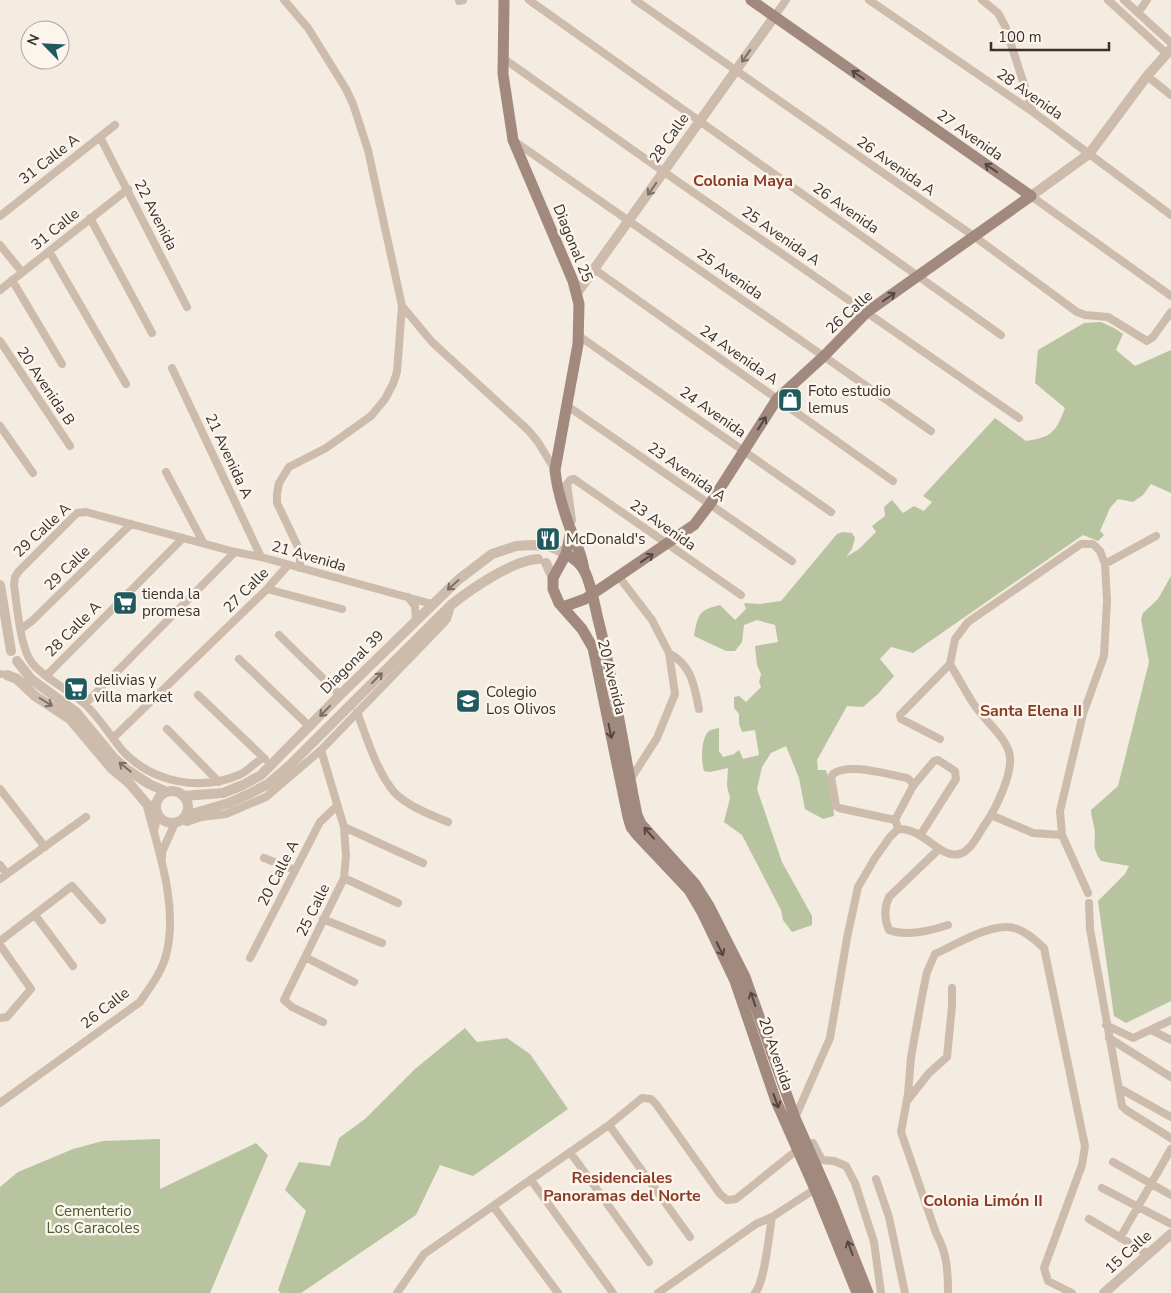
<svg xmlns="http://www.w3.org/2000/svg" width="1171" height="1293" viewBox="0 0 1171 1293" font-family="'Nunito Sans',sans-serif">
<rect width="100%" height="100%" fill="#f4ebe1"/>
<!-- green -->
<path fill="#b8c4a0" d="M1101,322L1114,328L1123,334L1116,350L1135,366L1171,350V493L1151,484L1143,495L1133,502L1118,499L1110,508L1100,531L1104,535L1098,541L1083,535L913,653L891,647L880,659L894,676L878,694L863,707L847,706L817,760L818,770H826L832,791L834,816L823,819L805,809L799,778L786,746L771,753L762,767L757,789L782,862L812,916V925L792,932L783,920L781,910L742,835L724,822L730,798L727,786L728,768L710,772L704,771C701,761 701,742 707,733C710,729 715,729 719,728V751L723,757L734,754L739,750L743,759L759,755L755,730L742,732L739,724V714L734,708V697L739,696L746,702L761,687L759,682L761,674L757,665L755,646L778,642L775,625L757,620L744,625L742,642L735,651H726L694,636C698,615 698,610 720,605L735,620L746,609L744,603L760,604L781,601L837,534L843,532L852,533L855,538L852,549L846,557L859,549L876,532L872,526L885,516L884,507L892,500L903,513L914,506L924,511L932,502L923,496L995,418L1026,441C1052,437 1056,432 1065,408L1035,383L1038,350L1084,323Z
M1171,576V1001L1126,1023L1114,1016L1098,901L1125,874L1129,866L1101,861C1090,846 1097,841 1094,826C1093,821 1091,816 1091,810L1118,786L1149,662L1141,619L1143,613L1158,599Z
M465,1028L477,1042L507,1038L530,1054L568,1109L473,1176L440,1165L416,1215L301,1293H281L278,1290L306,1211L285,1190L299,1162L330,1166L339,1138L365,1119L415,1069Z
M160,1139V1189L256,1143L268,1155L210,1293H0V1187L18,1172L73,1149L103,1141Z"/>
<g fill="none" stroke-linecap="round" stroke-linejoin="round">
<!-- minor -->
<path stroke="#cdbbac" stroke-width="8" d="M284,0L308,28L346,89L353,104L368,150L402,306L397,372L393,384L385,399L371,416L326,448L289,467L279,483L277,494V503L300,551V568
M529,0L1001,335
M635,0L975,237L1077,312L1085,315L1108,317L1147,341L1153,337L1171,312
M869,0L1033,112L1171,215
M982,0L998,13L1005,26L1033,112
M1108,0L1167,54
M1124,0L1171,43
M459,1L463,0
M1138,13L1147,0
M774,17L786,0
M503,58L664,172L1019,418
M1147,76L1171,95
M100,137L187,307
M514,141L931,431
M1031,196L1171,296
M0,216L115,125
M90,218L152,333
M0,245L22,272
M49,251L126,384
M594,269L893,481
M12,280L62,364
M0,290L128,189
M402,306L432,342L528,430L538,442L555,470
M579,336L831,512
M0,341L70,446
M172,368L261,557
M566,405L792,561
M0,426L33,473
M166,472L203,542
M572,520L567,484L570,480L574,479L741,595
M1105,564L1156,536
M619,577L652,620L669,653L675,694L657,738L630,780
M267,589L342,609
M408,597L415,606L416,620
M21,629L32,621L131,524
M279,635L340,695
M669,653C692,666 694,685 699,709
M239,659L310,727
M0,674H1
M46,676L183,538
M198,695L265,759
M85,704L235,552
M357,712C367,738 376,770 394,792C407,806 431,815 448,822
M167,729L219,782
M114,737L267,589L288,565
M940,739L901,719L900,715L950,664L955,639L968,622L1081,544H1093L1100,551L1105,564L1107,601L1104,656L1083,714L1060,811L1062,835L1088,893
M321,750L344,827L346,856L344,878L284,1000L292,1007L323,1022
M263,758C255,762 249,770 241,774C201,792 152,783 122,750C110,735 100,719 86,705C74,694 59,686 46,676C41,672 36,668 32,663C20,648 17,605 14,585L15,577L19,571L77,513L86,512L235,552L261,557L432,604
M0,789L45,847
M991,815L1033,833L1062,835
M182,819L187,822L201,817L226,814L266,797L321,750L439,628L447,619L451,606
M895,820L839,808L836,806L831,777L833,774C849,762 889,775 907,778L912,782L913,786
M897,825L895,820L913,786L934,761L938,760L955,771L956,779L921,834
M344,827L423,863
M154,831L158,815
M939,849L889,897C884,908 884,919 889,930C907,937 930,931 948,925
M162,858V852L175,823
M264,858L295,870
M0,865L7,874
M344,878L398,903
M0,879L86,817
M1089,903L1090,929L1122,1106L1126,1110L1171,1138
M35,915L73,966
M323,919L382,943
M0,941L72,886L102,920
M0,945L31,989L7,1017L0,1018
M305,957L354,982
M250,958L320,822L337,806
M1106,1025L1133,1038L1171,1020
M1151,1030L1171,1040
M1109,1038L1171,1077
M1119,1088L1171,1117
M907,1101L929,1073L947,1057L952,1006V988
M0,1103L140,1002C150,987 162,972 166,955C179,907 158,849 146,803
M795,1118L830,1038L847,938L858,887L875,858L890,837L898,829C925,828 939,859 959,854C971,852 979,832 986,823C996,808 1015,770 1009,752C1004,735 983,719 973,703C965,691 958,677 950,664
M609,1125L690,1237
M807,1145L813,1143L822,1160L834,1161L846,1166L855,1183L874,1242L881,1293
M570,1152L649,1262
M1113,1162L1171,1195
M876,1179L889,1217L905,1293
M531,1180L613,1293
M1102,1188L1171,1224
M493,1206L558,1293
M1089,1219L1148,1254
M1120,1238L1171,1149
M397,1293L424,1254L609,1125L642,1098L651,1099L656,1104L720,1194L727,1200L736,1199L797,1150
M658,1293L756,1224L772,1217L815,1189
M755,1293C765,1282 769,1233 772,1217
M948,1293C948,1271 947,1253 936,1233L901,1132L908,1094L911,1057L923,991L927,972L935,954C955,945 986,926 1008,927C1021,927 1035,940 1044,948L1085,1146L1082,1165L1044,1268L1048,1281L1072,1293"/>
<!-- tertiary -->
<path stroke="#cdbbac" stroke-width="10" d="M1031,196L1089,154L1147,76L1171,49
M577,293L774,17
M551,547L566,554
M546,563L553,578
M0,585L11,651
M17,661L31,679L76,712L113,757L126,769L149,784L167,792
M7,675L17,679L35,696L70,719L112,769L129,783L146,803L156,810
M156 807a16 16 0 1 1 32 0a16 16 0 1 1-32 0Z
M183,796L223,793L243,785L261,775L340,695L458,580L492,554L516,546L532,545L542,546
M185,816L229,803L249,794L268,784L290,765L451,605C471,589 513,560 538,559
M1104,1293L1171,1234"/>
<!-- secondary -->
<path stroke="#a18a7d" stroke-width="11" d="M504,0L503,74L513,140L573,281L579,304L578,344L555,470C557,490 563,509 570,528C576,543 582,554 584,570
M571,530L566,554L553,578V589L559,603L582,629L593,648L628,817L631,827L638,836L689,890L702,912L735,981L776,1101L815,1189L857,1293
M566,554C574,558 581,564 585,572C593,589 595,610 600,627C615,689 624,752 637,815L641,824L695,884L709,906L745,977L795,1118L832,1202L868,1293
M563,607L585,599L694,525L710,504L777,399L824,356L867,312L1031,196L751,0"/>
</g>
<!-- one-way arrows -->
<defs><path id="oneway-shaft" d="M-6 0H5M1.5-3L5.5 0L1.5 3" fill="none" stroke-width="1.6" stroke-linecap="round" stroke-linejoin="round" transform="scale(1.25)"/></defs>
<g stroke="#7d6f65">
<use href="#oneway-shaft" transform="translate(746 56) rotate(125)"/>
<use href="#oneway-shaft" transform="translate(652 189) rotate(125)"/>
<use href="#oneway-shaft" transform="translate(453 585) rotate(138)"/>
<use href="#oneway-shaft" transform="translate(377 678) rotate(-45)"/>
<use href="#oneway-shaft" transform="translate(46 702) rotate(32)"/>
<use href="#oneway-shaft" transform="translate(325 711) rotate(134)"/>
<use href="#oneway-shaft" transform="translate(125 767) rotate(-141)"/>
</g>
<g stroke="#544640">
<use href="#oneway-shaft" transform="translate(858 75) rotate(-145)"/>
<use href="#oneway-shaft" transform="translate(991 168) rotate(-145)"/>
<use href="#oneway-shaft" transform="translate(889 297) rotate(-35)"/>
<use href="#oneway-shaft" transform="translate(762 423) rotate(-58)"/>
<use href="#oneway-shaft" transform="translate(647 558) rotate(-34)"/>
<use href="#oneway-shaft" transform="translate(610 731) rotate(78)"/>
<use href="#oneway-shaft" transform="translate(649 833) rotate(-131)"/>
<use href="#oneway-shaft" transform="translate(720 949) rotate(64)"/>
<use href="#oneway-shaft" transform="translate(753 999) rotate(-109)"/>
<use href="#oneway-shaft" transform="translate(776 1101) rotate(70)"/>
<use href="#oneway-shaft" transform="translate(850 1248) rotate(-111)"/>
</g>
<!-- icons -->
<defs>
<symbol id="shop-square" viewBox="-11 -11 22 22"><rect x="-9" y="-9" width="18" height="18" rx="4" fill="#1f5a5e" stroke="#fbf5ee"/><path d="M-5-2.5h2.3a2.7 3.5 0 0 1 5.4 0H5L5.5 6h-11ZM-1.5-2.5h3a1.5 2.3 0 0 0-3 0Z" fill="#fff"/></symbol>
<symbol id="restaurant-square" viewBox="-11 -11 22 22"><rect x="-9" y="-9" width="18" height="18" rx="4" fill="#1f5a5e" stroke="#fbf5ee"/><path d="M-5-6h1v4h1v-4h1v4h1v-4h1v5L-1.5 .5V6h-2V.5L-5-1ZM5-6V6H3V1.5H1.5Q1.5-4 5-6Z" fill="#fff"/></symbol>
<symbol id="supermarket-square" viewBox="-11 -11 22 22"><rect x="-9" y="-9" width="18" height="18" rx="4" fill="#1f5a5e" stroke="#fbf5ee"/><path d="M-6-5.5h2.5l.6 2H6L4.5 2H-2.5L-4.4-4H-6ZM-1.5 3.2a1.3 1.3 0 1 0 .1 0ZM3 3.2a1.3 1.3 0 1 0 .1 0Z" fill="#fff"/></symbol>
<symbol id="school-square" viewBox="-11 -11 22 22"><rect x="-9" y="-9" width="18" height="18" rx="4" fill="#1f5a5e" stroke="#fbf5ee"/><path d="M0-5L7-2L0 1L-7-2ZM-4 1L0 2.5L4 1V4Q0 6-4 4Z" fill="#fff"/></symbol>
</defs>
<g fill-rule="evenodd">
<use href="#shop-square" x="776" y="386" width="28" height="28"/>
<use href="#restaurant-square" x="534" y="525" width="28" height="28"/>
<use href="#supermarket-square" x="111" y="589" width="28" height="28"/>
<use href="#supermarket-square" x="62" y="675" width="28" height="28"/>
<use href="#school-square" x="454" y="687" width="28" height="28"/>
</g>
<g text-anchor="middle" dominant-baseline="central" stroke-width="5" stroke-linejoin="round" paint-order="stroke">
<!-- street labels -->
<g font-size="15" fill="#3b302b" stroke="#fbf5ee">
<text transform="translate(1030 94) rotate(35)">28 Avenida</text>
<text transform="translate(970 135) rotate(35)">27 Avenida</text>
<text transform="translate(669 138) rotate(-55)">28 Calle</text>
<text transform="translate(49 159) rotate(-38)">31 Calle A</text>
<text transform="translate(896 166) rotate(35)">26 Avenida A</text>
<text transform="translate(846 208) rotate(35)">26 Avenida</text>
<text transform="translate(156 215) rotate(63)">22 Avenida</text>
<text transform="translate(55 229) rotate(-39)">31 Calle</text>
<text transform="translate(781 236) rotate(35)">25 Avenida A</text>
<text transform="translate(573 243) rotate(68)">Diagonal 25</text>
<text transform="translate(730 274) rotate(35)">25 Avenida</text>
<text transform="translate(849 312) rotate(-42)">26 Calle</text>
<text transform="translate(739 355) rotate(35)">24 Avenida A</text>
<text transform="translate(46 386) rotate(56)">20 Avenida B</text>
<text transform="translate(713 412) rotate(35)">24 Avenida</text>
<text transform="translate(229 456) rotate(65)">21 Avenida A</text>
<text transform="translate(687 472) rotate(35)">23 Avenida A</text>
<text transform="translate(663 525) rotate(35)">23 Avenida</text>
<text transform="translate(42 530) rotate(-43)">29 Calle A</text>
<text transform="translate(309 556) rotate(16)">21 Avenida</text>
<text transform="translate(67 568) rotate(-44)">29 Calle</text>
<text transform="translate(246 590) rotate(-45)">27 Calle</text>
<text transform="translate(73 629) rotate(-45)">28 Calle A</text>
<text transform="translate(352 662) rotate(-45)">Diagonal 39</text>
<text transform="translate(612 677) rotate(76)">20 Avenida</text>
<text transform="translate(278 873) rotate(-63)">20 Calle A</text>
<text transform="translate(313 910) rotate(-64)">25 Calle</text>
<text transform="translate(105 1008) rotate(-38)">26 Calle</text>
<text transform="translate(776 1054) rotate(71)">20 Avenida</text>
<text transform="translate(1128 1252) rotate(-42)">15 Calle</text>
</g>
<!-- poi labels -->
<g font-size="15" fill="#3b302b" stroke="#fbf5ee" text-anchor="start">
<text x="808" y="391">Foto estudio<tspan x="808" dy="17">lemus</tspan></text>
<text x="566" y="539">McDonald's</text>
<text x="142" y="594">tienda la<tspan x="142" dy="17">promesa</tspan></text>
<text x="94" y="680">delivias y<tspan x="94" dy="17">villa market</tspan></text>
<text x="486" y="692">Colegio<tspan x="486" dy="17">Los Olivos</tspan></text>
</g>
<!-- park labels -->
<g font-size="15" fill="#4a5a2e" stroke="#fbf5ee">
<text x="93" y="1211">Cementerio<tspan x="93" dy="17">Los Caracoles</tspan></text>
</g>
<!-- neighbourhood labels -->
<g font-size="16" font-weight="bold" fill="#8c3b22" stroke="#fbf5ee">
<text x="743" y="181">Colonia Maya</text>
<text x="1031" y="711">Santa Elena II</text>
<text x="622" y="1178">Residenciales<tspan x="622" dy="18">Panoramas del Norte</tspan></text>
<text x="983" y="1201">Colonia Limón II</text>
</g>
</g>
<!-- north arrow -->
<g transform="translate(45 45) rotate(294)"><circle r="24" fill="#fbf5ee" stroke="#aea6a0"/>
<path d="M0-4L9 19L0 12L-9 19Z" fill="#1f5a5e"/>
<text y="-8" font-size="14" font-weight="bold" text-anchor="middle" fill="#3b302b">N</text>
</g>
<!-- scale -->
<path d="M991 42v8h118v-8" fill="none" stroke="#3b302b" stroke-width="2.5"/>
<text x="998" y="42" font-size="15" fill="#3b302b" stroke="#fbf5ee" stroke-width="4" paint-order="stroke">100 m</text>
</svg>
